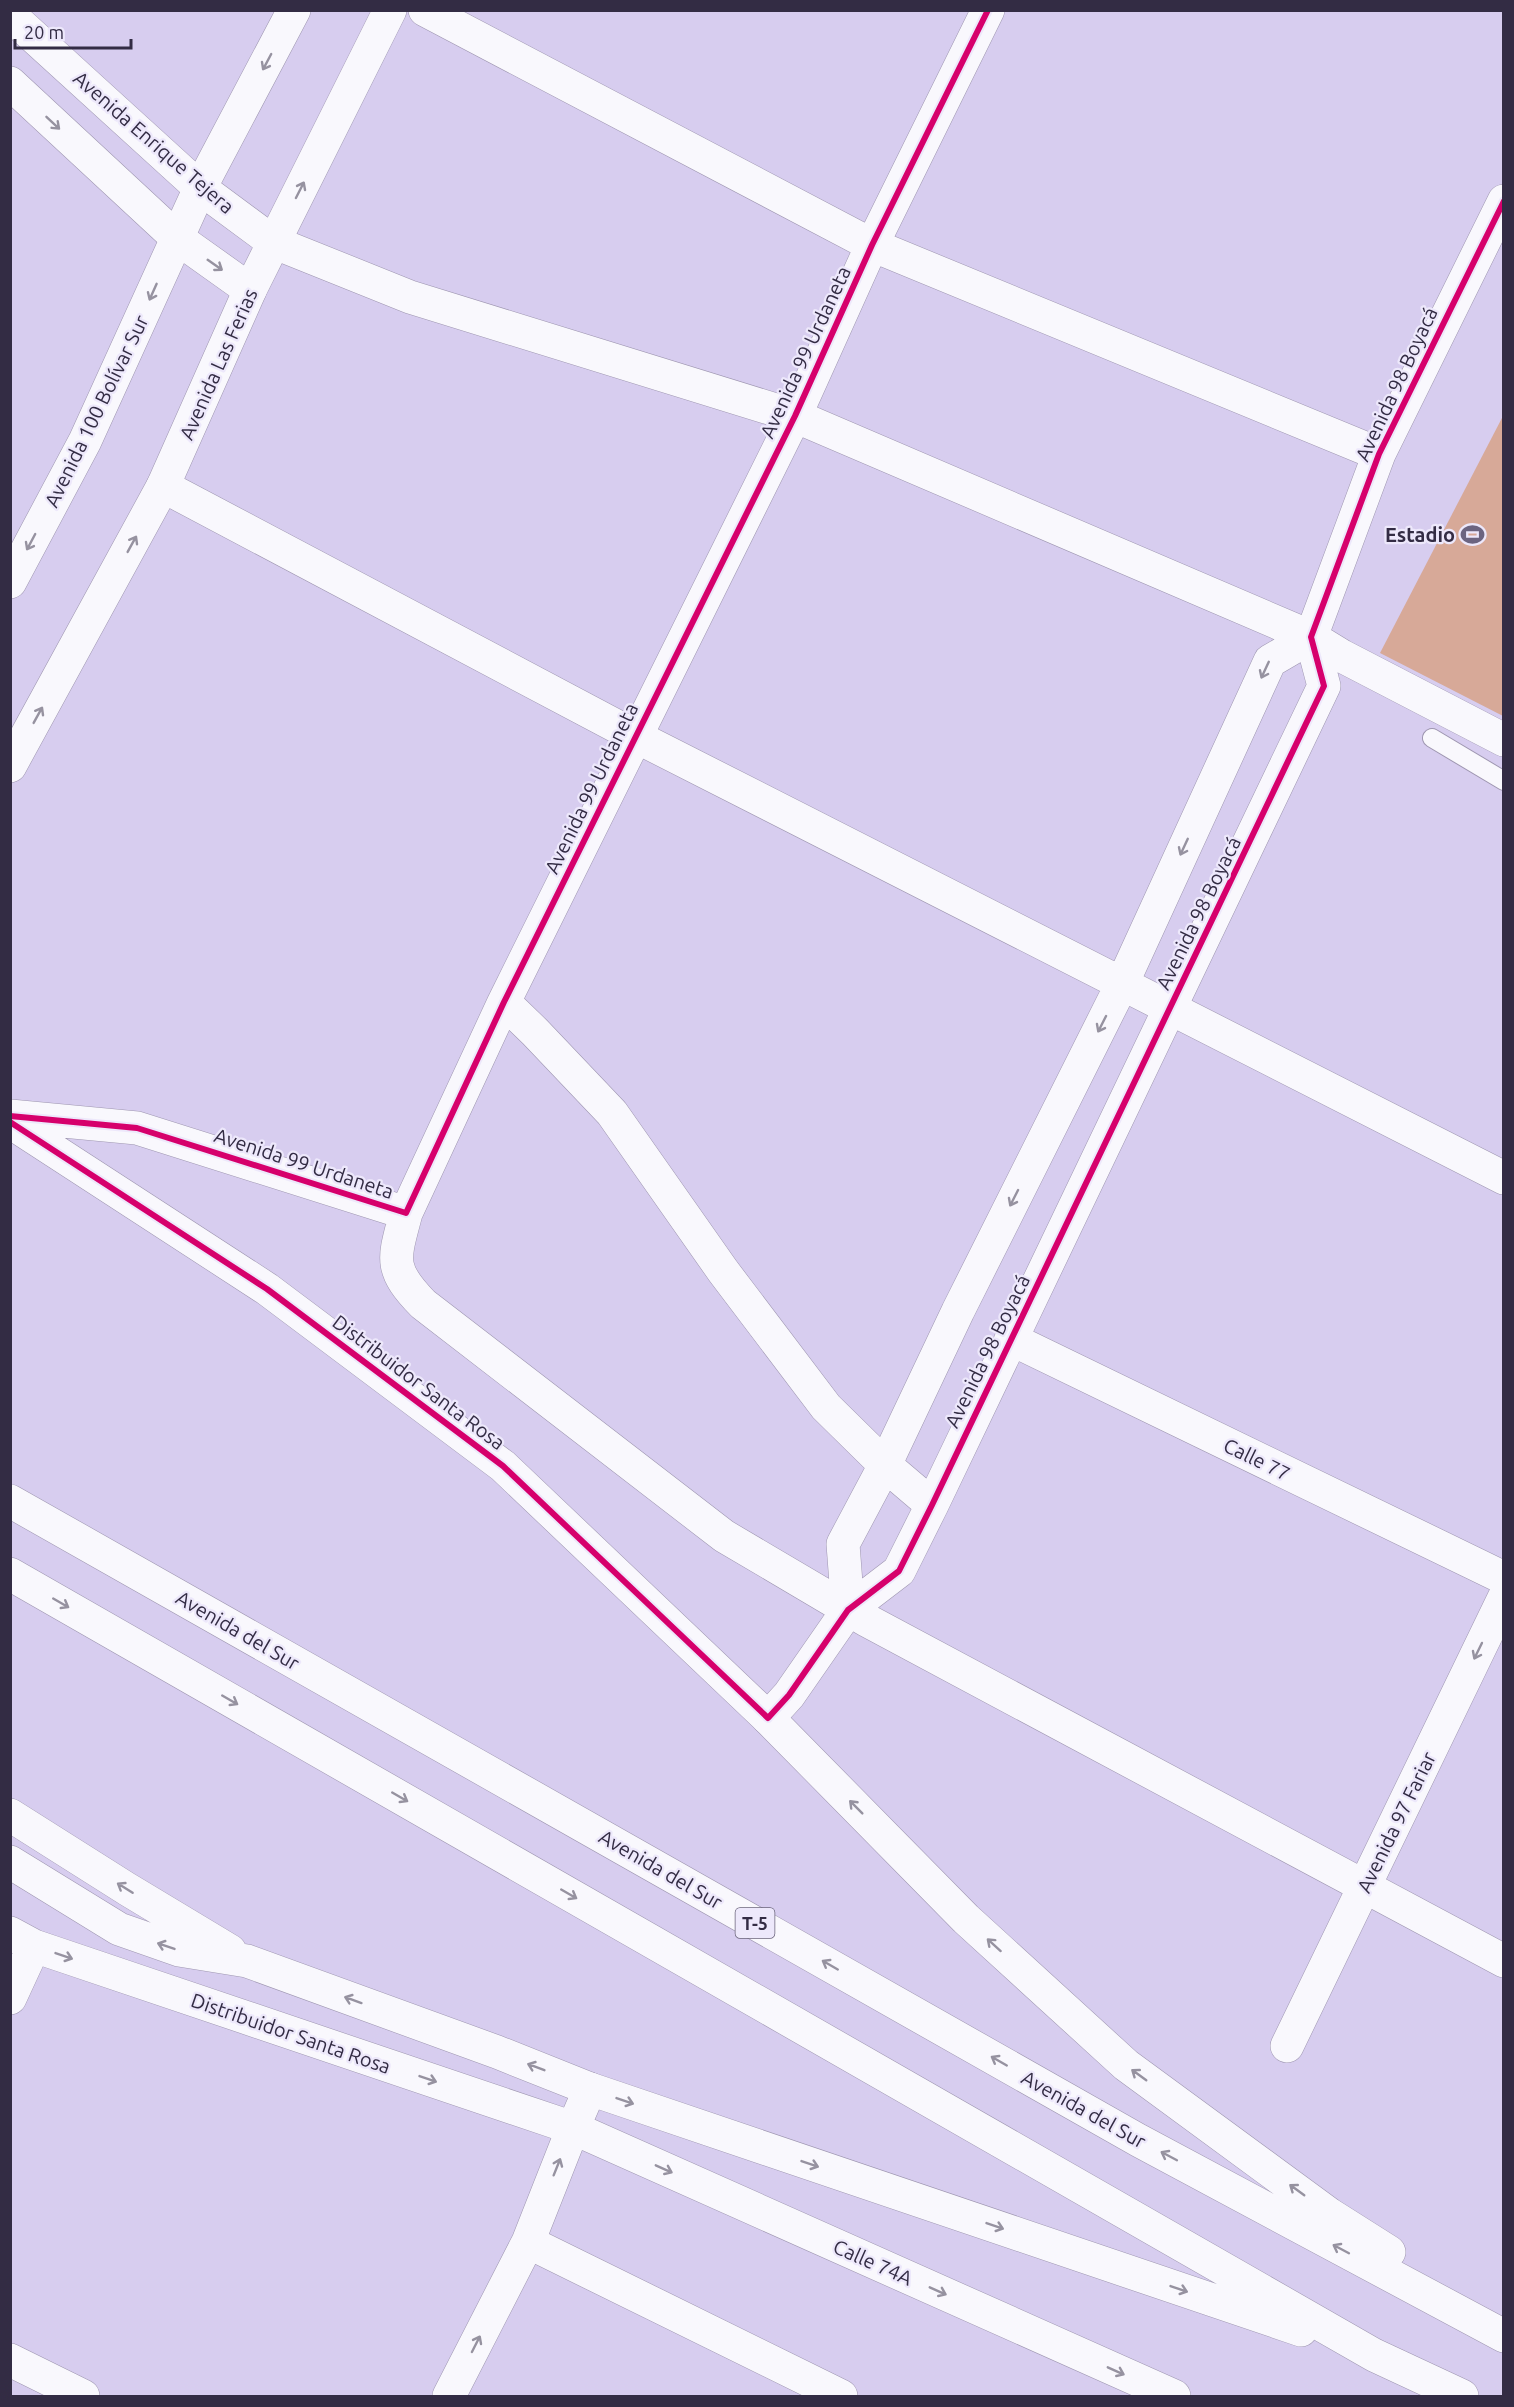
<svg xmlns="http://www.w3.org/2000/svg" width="1514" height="2407" viewBox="0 0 1514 2407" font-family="Ubuntu,sans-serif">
<rect width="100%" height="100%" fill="#d7cdef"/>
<!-- green -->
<path fill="#d7a998" d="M1503,416V716L1380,653Z"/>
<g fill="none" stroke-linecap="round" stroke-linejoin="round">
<defs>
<path id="lane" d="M1432,738L1504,781"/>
<path id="street" d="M425,10L872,245L1379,454
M10,15L200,188L273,242L410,297L795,416L1311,637L1342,656L1504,740
M10,83L177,238L250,290
M163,486L635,736L1504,1178
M504,1002L535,1032L612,1113L723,1271L826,1407L885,1465L932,1505
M10,1116L137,1128L406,1213L504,1002L795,416L872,245L988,10
M10,1122L267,1289L503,1466L768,1718L789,1695L848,1610L899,1571L932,1505L1324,686L1311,637L1379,454L1504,201
M406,1213C394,1259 388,1268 423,1304L724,1536L868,1621L1504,1961
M1011,1339L1504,1578
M848,1610L843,1544L885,1465L958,1311L1122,984L1270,661L1311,637
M10,1815L127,1889L230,1951
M10,1862L119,1929L179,1950L247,1961L497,2052L590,2089
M10,1933L34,1946L573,2128L1174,2396
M10,1998L34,1946
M1287,2046L1504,1598
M528,2242L841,2396
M10,2360L83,2396
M449,2396L528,2242L573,2128"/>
<path id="secondary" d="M10,582L85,441L200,188L294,10
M10,766L163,486L250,290L390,10"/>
<path id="highway" d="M10,1501L1138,2140L1504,2336
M10,1574L1374,2355L1462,2396
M768,1718L966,1919L1126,2065L1329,2214L1389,2252
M573,2128L590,2089L1301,2330"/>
</defs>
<!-- lane casing -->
<use href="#lane" stroke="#9e96b0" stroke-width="20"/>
<!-- street casing -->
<use href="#street" stroke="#9e96b0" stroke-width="34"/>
<!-- secondary casing -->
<use href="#secondary" stroke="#9e96b0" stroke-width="34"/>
<!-- highway casing -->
<use href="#highway" stroke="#9e96b0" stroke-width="34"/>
<!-- lane -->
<use href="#lane" stroke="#f9f8fd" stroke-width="18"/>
<!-- street -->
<use href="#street" stroke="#f9f8fd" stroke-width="33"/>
<!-- secondary -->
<use href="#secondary" stroke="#f9f8fd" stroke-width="33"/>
<!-- highway -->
<use href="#highway" stroke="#f9f8fd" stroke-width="33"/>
<defs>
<path id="cycleway" d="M10,1116L137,1128L406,1213L504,1002L795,416L872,245L988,10
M10,1122L267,1289L503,1466L768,1718L789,1695L848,1610L899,1571L932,1505L1324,686L1311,637L1379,454L1504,201"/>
</defs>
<!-- cycleway casing -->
<use href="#cycleway" stroke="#ede8fb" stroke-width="10"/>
<!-- cycleway -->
<use href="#cycleway" stroke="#d6006c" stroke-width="6"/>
</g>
<!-- one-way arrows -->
<defs><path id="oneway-shaft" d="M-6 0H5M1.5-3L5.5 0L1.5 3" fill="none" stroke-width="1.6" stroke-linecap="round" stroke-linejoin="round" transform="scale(1.5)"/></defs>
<g stroke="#9692a0">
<use href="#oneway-shaft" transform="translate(267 62) rotate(118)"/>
<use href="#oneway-shaft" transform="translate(53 123) rotate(43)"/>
<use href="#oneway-shaft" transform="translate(300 190) rotate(-63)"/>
<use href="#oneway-shaft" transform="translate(215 265) rotate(35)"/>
<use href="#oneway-shaft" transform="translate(153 292) rotate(114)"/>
<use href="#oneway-shaft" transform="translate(31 542) rotate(118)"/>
<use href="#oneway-shaft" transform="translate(132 544) rotate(-61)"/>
<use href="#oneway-shaft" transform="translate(1265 670) rotate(115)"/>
<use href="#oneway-shaft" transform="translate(38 715) rotate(-61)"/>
<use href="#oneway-shaft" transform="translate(1184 847) rotate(115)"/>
<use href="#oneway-shaft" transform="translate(1102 1024) rotate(117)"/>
<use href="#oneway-shaft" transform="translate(1014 1198) rotate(117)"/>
<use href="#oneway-shaft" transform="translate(61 1603) rotate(30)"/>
<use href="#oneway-shaft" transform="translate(1478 1651) rotate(116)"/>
<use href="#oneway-shaft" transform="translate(230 1700) rotate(30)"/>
<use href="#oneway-shaft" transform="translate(400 1797) rotate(30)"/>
<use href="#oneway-shaft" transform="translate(856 1807) rotate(-135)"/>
<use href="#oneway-shaft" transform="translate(125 1888) rotate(-148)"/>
<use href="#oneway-shaft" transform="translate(569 1894) rotate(30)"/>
<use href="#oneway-shaft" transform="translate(994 1945) rotate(-138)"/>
<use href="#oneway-shaft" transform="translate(166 1946) rotate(-161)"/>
<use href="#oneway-shaft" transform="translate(64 1956) rotate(19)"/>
<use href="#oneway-shaft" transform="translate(830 1965) rotate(-150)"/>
<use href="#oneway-shaft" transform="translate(353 2000) rotate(-160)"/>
<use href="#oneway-shaft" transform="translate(999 2061) rotate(-150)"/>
<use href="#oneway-shaft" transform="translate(536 2067) rotate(-159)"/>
<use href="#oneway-shaft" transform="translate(1139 2075) rotate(-144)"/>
<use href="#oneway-shaft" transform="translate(428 2079) rotate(19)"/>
<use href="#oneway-shaft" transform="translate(625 2101) rotate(19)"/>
<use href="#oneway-shaft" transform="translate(1169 2156) rotate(-152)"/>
<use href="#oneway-shaft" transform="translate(810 2164) rotate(19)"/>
<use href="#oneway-shaft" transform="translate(557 2167) rotate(-68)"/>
<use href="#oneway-shaft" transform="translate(664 2169) rotate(24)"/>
<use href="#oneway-shaft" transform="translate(1297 2190) rotate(-144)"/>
<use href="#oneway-shaft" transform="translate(995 2226) rotate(19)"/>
<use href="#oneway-shaft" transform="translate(1341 2249) rotate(-152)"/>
<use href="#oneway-shaft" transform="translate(1179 2289) rotate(19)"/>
<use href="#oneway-shaft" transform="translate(938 2291) rotate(24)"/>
<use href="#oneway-shaft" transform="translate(476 2344) rotate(-63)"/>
<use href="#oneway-shaft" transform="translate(1116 2371) rotate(24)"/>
</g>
<!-- icons -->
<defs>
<symbol id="stadium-bare" viewBox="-9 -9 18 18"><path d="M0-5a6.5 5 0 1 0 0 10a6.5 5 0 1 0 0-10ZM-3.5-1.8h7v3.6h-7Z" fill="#6c6480" stroke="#ede8fb" stroke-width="2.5" paint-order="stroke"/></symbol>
</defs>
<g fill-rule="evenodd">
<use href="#stadium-bare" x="1456" y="518" width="33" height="33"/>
</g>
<g text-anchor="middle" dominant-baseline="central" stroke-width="4.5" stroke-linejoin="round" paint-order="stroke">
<!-- shield labels -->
<rect fill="#ede8fb" stroke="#6b647b" stroke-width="1.5" x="735.5" y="1908" width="39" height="30" rx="4.5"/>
<g font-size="18" font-weight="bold" fill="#332c44">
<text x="755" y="1923">T-5</text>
</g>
<!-- street labels -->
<g font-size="20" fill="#332c44" stroke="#ede8fb">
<text transform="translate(154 142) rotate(41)">Avenida Enrique Tejera</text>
<text transform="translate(805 352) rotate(-65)">Avenida 99 Urdaneta</text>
<text transform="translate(218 364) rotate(-66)">Avenida Las Ferias</text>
<text transform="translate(1396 384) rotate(-65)">Avenida 98 Boyacá</text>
<text transform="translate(96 411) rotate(-64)">Avenida 100 Bolívar Sur</text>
<text transform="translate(591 788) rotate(-64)">Avenida 99 Urdaneta</text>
<text transform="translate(1198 913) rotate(-64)">Avenida 98 Boyacá</text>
<text transform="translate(304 1163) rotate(18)">Avenida 99 Urdaneta</text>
<text transform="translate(987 1351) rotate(-64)">Avenida 98 Boyacá</text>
<text transform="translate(419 1382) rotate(37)">Distribuidor Santa Rosa</text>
<text transform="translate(1257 1459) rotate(26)">Calle 77</text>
<text transform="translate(238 1630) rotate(30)">Avenida del Sur</text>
<text transform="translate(1396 1822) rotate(-64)">Avenida 97 Fariar</text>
<text transform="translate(661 1869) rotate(30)">Avenida del Sur</text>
<text transform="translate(291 2033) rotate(19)">Distribuidor Santa Rosa</text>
<text transform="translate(1084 2109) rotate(29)">Avenida del Sur</text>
<text transform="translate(873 2262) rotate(24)">Calle 74A</text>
</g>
<!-- poi labels -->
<g font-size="20" font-weight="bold" fill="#332c44" stroke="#ede8fb" text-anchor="end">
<text x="1455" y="534">Estadio</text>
</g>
</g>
<!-- border -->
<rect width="1514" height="2407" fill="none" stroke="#332c44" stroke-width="24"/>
<!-- scale -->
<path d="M15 39v9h116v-9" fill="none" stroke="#332c44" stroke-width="3"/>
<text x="24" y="39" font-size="18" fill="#332c44" stroke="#ede8fb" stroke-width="4.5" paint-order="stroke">20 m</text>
</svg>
